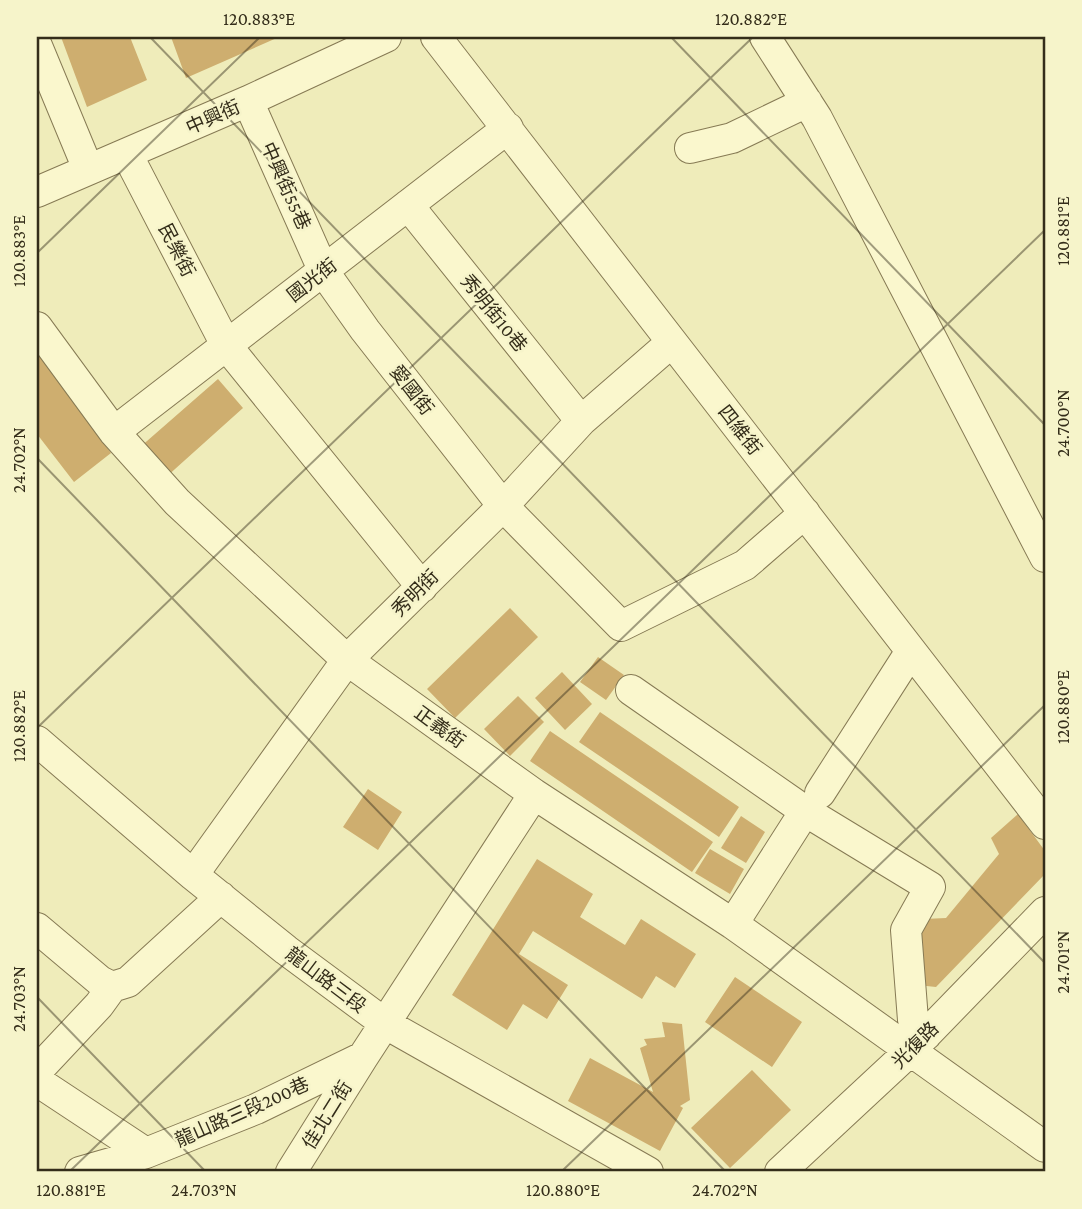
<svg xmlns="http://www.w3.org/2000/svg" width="1082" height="1209" viewBox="0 0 1082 1209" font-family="'Crimson Pro','Noto Sans TC',serif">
<rect width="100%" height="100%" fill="#efecba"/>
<!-- building -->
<path fill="#ceae6f" d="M61,37H130L147,80L87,107Z
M171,37H279L186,78Z
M37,352L111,453L74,482L37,434Z
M218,379L243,408L165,478L139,448Z
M510,608L538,637L455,718L427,689Z
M598,657L624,675L606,700L580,682Z
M562,672L592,704L565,730L535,698Z
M518,696L544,722L510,756L484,729Z
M600,712L739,807L719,837L579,742Z
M550,731L713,842L692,872L530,761Z
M368,789L402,812L378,850L343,827Z
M1018,814L1045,851V874L936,987L917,985L916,927L924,919L946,918L999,854L991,838Z
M741,816L765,832L746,863L721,848Z
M710,849L744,869L730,894L695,873Z
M537,859L593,894L580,917L625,945L641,919L696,954L675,988L656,976L642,999L533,931L519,954L568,985L547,1019L523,1004L507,1030L452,995Z
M735,977L802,1022L772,1067L705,1022Z
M662,1022L682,1024L690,1100L680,1106L683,1108L660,1151L568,1101L590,1058L653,1092L640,1048L647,1045L644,1039L665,1037Z
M752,1070L791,1110L730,1168L691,1128Z"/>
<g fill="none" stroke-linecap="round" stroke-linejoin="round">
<defs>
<path id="minor" d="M436,37L1045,824
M765,37L817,118L1045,557
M37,46L88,169
M248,101L324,272L365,330L503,506L621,626L745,565L805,513
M690,148L732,138L807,102
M127,154L226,345L422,587
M37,192L248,101L386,37
M408,205L581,421
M37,327L114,432L177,502L347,660L534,794L733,924L1045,1147
M114,432L508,128
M631,690L805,811L733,924
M37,741L193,875L286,950L386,1024L648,1172
M820,793L911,651
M805,811L930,887L906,930L913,1020L926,1035
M193,875L347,660L503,506L581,421L672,342
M37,928L100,981L112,987L128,982L221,897
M37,1071L99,1005L112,987
M37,1081L146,1153
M80,1172L146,1153L256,1109L363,1057L534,794
M291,1172L363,1057
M780,1172L909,1052L1045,912"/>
</defs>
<!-- minor casing -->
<use href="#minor" stroke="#867a54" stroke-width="32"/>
<!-- minor -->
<use href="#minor" stroke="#faf7cd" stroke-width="30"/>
</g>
<!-- ticks -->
<path fill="none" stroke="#342d1a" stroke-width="2" stroke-opacity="0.45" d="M150,37L1045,963M671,37L1045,425M37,253L260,37M37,458L726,1172M37,728L753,37M37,997L206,1172M69,1172L1045,230M561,1172L1045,705"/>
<g text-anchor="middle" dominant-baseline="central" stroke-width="5" stroke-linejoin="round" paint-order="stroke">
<!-- street labels -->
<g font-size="19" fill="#342d1a" stroke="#f6f4ca">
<text transform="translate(213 117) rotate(-24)">中興街</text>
<text transform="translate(286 186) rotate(66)">中興街55巷</text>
<text transform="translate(177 250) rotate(63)">民樂街</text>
<text transform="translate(312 280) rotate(-38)">國光街</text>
<text transform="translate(494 313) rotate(51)">秀明街10巷</text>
<text transform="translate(412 390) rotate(52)">愛國街</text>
<text transform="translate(740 430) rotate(52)">四維街</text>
<text transform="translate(415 593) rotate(-45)">秀明街</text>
<text transform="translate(440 727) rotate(36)">正義街</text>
<text transform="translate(326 980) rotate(37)">龍山路三段</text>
<text transform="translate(915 1045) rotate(-45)">光復路</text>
<text transform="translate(242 1112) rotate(-24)">龍山路三段200巷</text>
<text transform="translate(327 1115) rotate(-58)">佳北二街</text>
</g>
</g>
<!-- border -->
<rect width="1082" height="1209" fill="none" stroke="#f6f4ca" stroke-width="77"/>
<rect x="38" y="38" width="1006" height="1132" fill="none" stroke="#342d1a" stroke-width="2.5"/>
<g font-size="18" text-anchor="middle" fill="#342d1a">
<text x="259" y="25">120.883°E</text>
<text x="751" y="25">120.882°E</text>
<text transform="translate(1063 231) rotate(-90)" y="6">120.881°E</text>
<text transform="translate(19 251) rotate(-90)" y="6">120.883°E</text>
<text transform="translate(1063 423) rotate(-90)" y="6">24.700°N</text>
<text transform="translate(19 460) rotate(-90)" y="6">24.702°N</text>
<text transform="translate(1063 707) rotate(-90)" y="6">120.880°E</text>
<text transform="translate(19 726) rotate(-90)" y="6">120.882°E</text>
<text transform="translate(1063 962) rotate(-90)" y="6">24.701°N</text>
<text transform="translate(19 999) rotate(-90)" y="6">24.703°N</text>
<text x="71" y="1196">120.881°E</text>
<text x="204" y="1196">24.703°N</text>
<text x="563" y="1196">120.880°E</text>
<text x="725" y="1196">24.702°N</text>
</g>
</svg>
